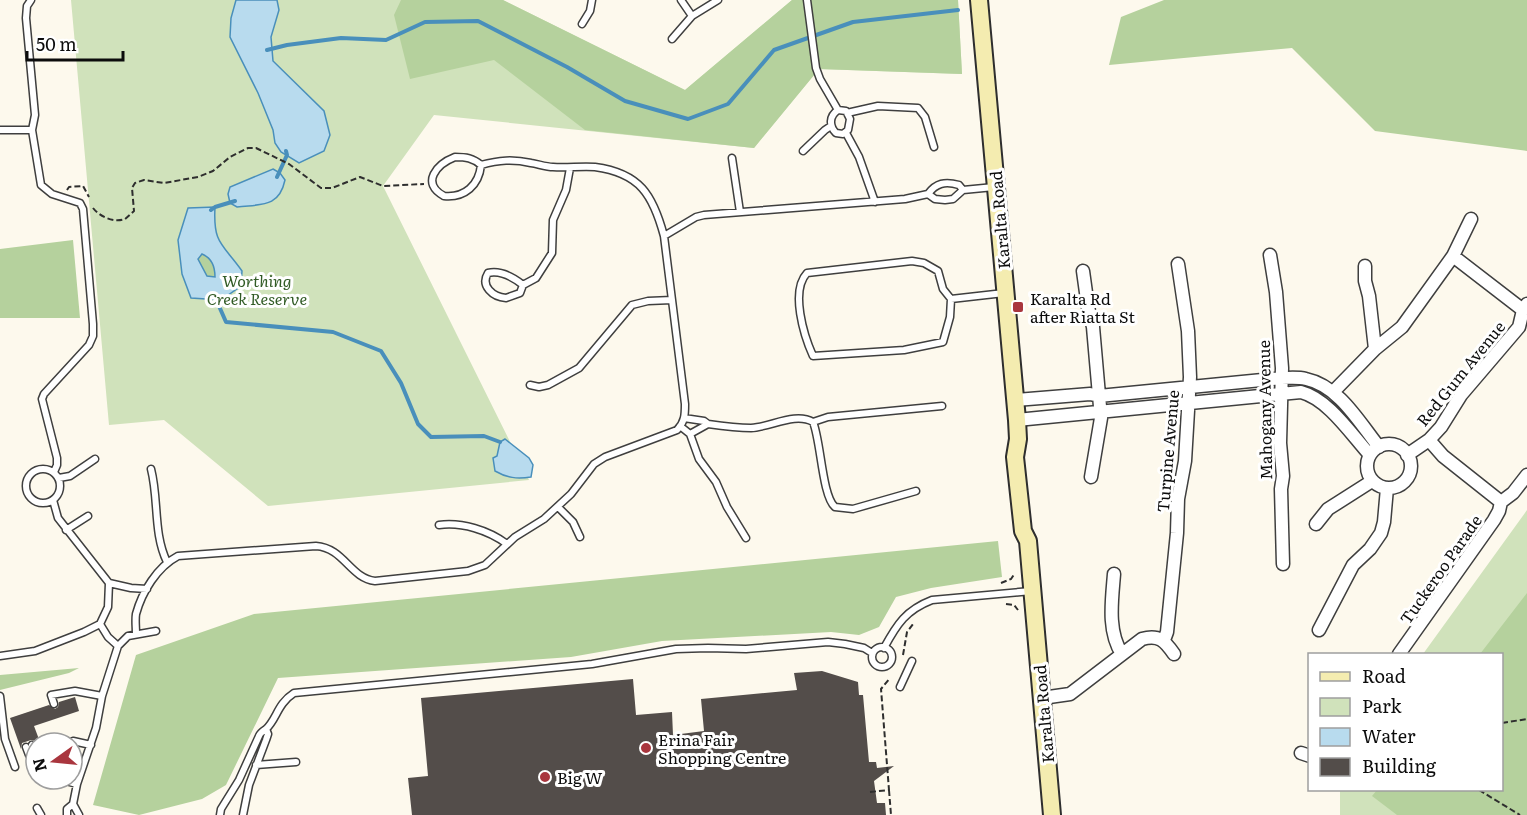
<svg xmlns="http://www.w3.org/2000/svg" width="1527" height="815" viewBox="0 0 1527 815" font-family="Literata,serif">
<rect width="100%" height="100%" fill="#fdf9ed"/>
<!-- green -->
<path fill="#d0e2bb" d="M71,0H503L685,90L792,0H958L962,74L819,69L754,148L434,115L383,186L529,480L268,506L164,420L109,425Z
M1527,510V815H1340V790H1502V654H1423Z"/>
<!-- forest -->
<path fill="#b5d19d" d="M401,0H503L685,90L792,0H958L962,74L819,69L754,148L585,130L494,60L410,79L394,15Z
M1164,0H1527V151L1375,131L1292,48L1109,65L1121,17Z
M73,240L80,318H0V249Z
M202,254C213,259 215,267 215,277H207L198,259Z
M998,541L1002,577L931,588L896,597L879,627L859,635L831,632L662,641L571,657L278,678L226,785L202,799L139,815L93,805L136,655L254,614Z
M1527,593V815H1397L1372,796L1377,790H1502V654H1480Z
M79,668L69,673L0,690V675Z"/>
<!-- water -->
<path fill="#b8dbee" stroke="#498fbb" stroke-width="1.5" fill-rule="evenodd" d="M236,0H277L279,10L271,37L273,61L324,111L330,135L324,151L299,163L281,152L275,143L273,130L258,93L230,37L231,18Z
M273,169L280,173L285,180C279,208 261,204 237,207L230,203L228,194L230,187Z
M215,207C213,244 222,243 242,271L241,286L221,300L191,298L182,274L178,240L188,208ZM202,254C212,258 215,267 215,277L207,276L198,259Z
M505,439L529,458L533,465L531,477C517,479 507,478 495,471L493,458L497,456L500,442Z"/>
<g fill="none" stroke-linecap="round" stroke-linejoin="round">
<!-- stream -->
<path stroke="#498fbb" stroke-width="4" d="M267,50L287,45L341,38L386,40L425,22L478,21L567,67L625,101L688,119L728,104L774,50L853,22L958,10
M277,177L287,155L286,151
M211,210L215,207L235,201
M215,297L226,322L333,332L381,351L401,383L418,424L431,437L484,436L500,442"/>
</g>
<!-- building -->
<path fill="#534d4a" d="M822,671L858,682L859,695H863L869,762H876L877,768L894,766L874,781L877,803H885L886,815H412L408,778L428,776L421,698L633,679L636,715L672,712L673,735L704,731L701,699L797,690L794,673Z
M75,697L79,711L34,726L40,742L31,740L22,743L21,749L10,718L49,705L55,709L58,707L59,702Z"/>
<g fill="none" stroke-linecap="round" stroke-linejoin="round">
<defs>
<path id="lane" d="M31,0L27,6L26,18L35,115L32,130L41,185L52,194L80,203L83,209L93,324V336L89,345L44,394L42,399L57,458V465L54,472
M681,0L692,16
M807,0L816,68L820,79L838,110
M582,24L590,11L592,0
M672,39L692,16L718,0
M838,110L846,111L850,119L848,130L843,134L836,133C829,126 829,116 838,110Z
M847,113L878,106L918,108L925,117L934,147
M0,130H32
M846,133L859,157L875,202
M803,151L825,130L831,126
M455,157C466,157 473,158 481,165C479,185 465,198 444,196C420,183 437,164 455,157Z
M732,158L740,212
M928,194L935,199L945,200L953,199L963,190L994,187
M664,236L696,217L704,215L905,199L928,194C936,183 945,181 959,185L963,190
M912,261L924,263L938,271L943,289L951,299L950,317L943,342L904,350L813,356C804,336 790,291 807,273Z
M523,285C513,277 501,270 488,273C480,286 493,297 506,298L520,293L523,285L536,278L552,253L553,220L566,190L570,168
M951,299L1004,293
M530,385L539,387L548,385L579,368L632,305L648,301L672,300
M684,418L704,421L708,424C722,426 737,428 751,428C771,427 795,412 813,422C821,441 822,496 835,507L853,509L916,491
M813,422L828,417L942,406
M680,426L690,434L699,459L716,482L727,507L746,538
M690,434L708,424
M151,469C159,500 153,533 167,562
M26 486a17 17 0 1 1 34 0a17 17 0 1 1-34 0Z
M59,478L70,476L95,459
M53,500L58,518L109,583L108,607L100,624L108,637L118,646
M558,507L573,522L580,537
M439,525C462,522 488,530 507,544
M66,530L88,516
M109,583L131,588L147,589
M136,634C136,627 135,620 136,614C142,592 157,567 178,556L316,546C344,548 350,578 375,581L468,571L485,565L515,537L544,519L571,494L594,464L605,457L677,430C685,422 685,414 685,404L664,236C653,195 640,173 595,167C581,166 567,168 553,167C546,167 538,164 531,163C513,159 499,160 481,165
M872 657a10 10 0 1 1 20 0a10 10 0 1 1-20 0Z
M884,648C897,624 906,610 932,600L1031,591
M0,656L35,651L84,632L100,624
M900,687L912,661
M0,696L5,739L15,767
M54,704L51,695L75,691L102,696
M72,743L73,741L91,745
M32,745L36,748
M26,747L29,755L36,757
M256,765L296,762
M58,779L77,784
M73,804L79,815
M37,808L41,815
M67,815V809L73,804L77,784L96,728L102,696L118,646L128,636L156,631
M220,815L221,809L239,780L259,736C260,733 263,731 266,729C277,719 277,704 294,693L592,664L676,649L708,648L746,649L828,642L845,644L864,648L872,653
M243,815L249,785L266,740L268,734L266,729"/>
<path id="street" d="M1270,255L1276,292L1282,368L1280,443L1283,476L1281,489L1283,564
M1453,256L1523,310
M1365,266V281L1369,296L1375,349
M1083,271L1088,307L1093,327L1101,418L1091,477
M1333,392L1375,349L1402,327L1453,256L1471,219
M1015,400L1090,394L1099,396L1282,378C1290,378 1298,377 1306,379C1339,386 1359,422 1379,447
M1017,420L1301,392C1328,399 1351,434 1370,455
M1429,440L1443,456L1501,502
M1367 466a22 22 0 1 1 44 0a22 22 0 1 1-44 0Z
M1407,455L1429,440L1441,427L1461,395L1519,327L1523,310L1527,304
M1316,524L1328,509L1372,481
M1114,574C1112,600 1107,631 1122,654
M1319,630L1353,565L1370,549L1381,533L1384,522L1387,488
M1164,640L1167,632L1177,533L1178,499L1185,461L1190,377L1188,331L1178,264
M1399,654L1494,520L1499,511L1501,502L1513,493L1527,475
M1042,698L1070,694L1142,639C1159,634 1165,641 1174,654
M1301,753L1310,756"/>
<path id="secondary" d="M979,0L1017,420L1018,439L1015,457L1023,531L1028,541L1052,815"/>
</defs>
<!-- lane casing -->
<use href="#lane" stroke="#3f3f3f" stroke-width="9"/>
<!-- street casing -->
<use href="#street" stroke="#3f3f3f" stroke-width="15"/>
<!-- secondary casing -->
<use href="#secondary" stroke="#2e2e2e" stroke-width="20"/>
<!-- path -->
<path stroke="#2e2e2e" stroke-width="2" stroke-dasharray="6 3" stroke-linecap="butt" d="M67,190L69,187L83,186L89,197
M93,208C100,217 114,223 125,219L134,211L132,188L135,183L144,180L164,183L198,177L213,171L230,157L248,148H256L289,164L321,188H332L360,177L383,186L424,184
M1001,583L1011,579L1015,573
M1006,604L1014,605L1018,610
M903,655L907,632L913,624
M1502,723L1527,719
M889,790L891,815
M1479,790L1520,815
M870,792L889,790L881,689L890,678"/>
<!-- lane -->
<use href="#lane" stroke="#fff" stroke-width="6"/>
<!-- street -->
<use href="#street" stroke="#fff" stroke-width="12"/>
<!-- secondary -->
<use href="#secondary" stroke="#f4ecb0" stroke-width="16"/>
</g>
<!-- markers -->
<g fill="#a9363e" stroke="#fff" stroke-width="2">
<rect x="1012" y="301" width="12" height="12" rx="3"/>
<circle cx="646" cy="748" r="6"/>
<circle cx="545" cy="777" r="6"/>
</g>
<g text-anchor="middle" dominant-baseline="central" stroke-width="6" stroke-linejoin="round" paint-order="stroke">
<!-- street labels -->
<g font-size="16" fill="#0c0c0c" stroke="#fff">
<text transform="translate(999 220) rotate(-95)">Karalta Road</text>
<text transform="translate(1460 373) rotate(-51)">Red Gum Avenue</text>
<text transform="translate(1264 410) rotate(-91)">Mahogany Avenue</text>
<text transform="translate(1167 451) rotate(-85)">Turpine Avenue</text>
<text transform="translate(1440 569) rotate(-55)">Tuckeroo Parade</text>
<text transform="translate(1043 714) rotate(-95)">Karalta Road</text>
</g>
<!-- park labels -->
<g font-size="16" font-style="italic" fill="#315b25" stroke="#fff">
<text x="257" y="280">Worthing<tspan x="257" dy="18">Creek Reserve</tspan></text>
</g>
<!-- poi labels -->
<g font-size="16" fill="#0c0c0c" stroke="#fff" text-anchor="start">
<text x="1030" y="298">Karalta Rd<tspan x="1030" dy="18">after Riatta St</tspan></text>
<text x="658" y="739">Erina Fair<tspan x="658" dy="18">Shopping Centre</tspan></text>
<text x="557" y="777">Big W</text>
</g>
</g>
<!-- legend -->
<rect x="1308" y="653" width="195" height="138" fill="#ffffff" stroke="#9e9e9e" stroke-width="1.5"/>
<rect x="1320" y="672" width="30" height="9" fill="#f4ecb0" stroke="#9e9e9e" stroke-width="1.5"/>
<text x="1362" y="683" font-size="18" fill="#0c0c0c">Road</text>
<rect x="1320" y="698" width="30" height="18" fill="#d0e2bb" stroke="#9e9e9e" stroke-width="1.5"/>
<text x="1362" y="713" font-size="18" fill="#0c0c0c">Park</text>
<rect x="1320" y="728" width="30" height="18" fill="#b8dbee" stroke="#9e9e9e" stroke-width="1.5"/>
<text x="1362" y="743" font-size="18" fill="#0c0c0c">Water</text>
<rect x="1320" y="758" width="30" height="18" fill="#534d4a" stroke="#9e9e9e" stroke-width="1.5"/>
<text x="1362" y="773" font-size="18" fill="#0c0c0c">Building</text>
<!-- north arrow -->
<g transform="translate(54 761) rotate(255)"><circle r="28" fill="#ffffff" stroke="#9e9e9e" stroke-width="1.5"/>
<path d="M0-4.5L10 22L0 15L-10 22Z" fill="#a9363e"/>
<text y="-9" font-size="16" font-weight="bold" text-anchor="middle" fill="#0c0c0c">N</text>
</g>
<!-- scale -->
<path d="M27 51v9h96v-9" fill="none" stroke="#0c0c0c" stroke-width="3"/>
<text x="36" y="51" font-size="18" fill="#0c0c0c" stroke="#ffffff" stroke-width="4.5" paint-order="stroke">50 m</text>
</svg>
